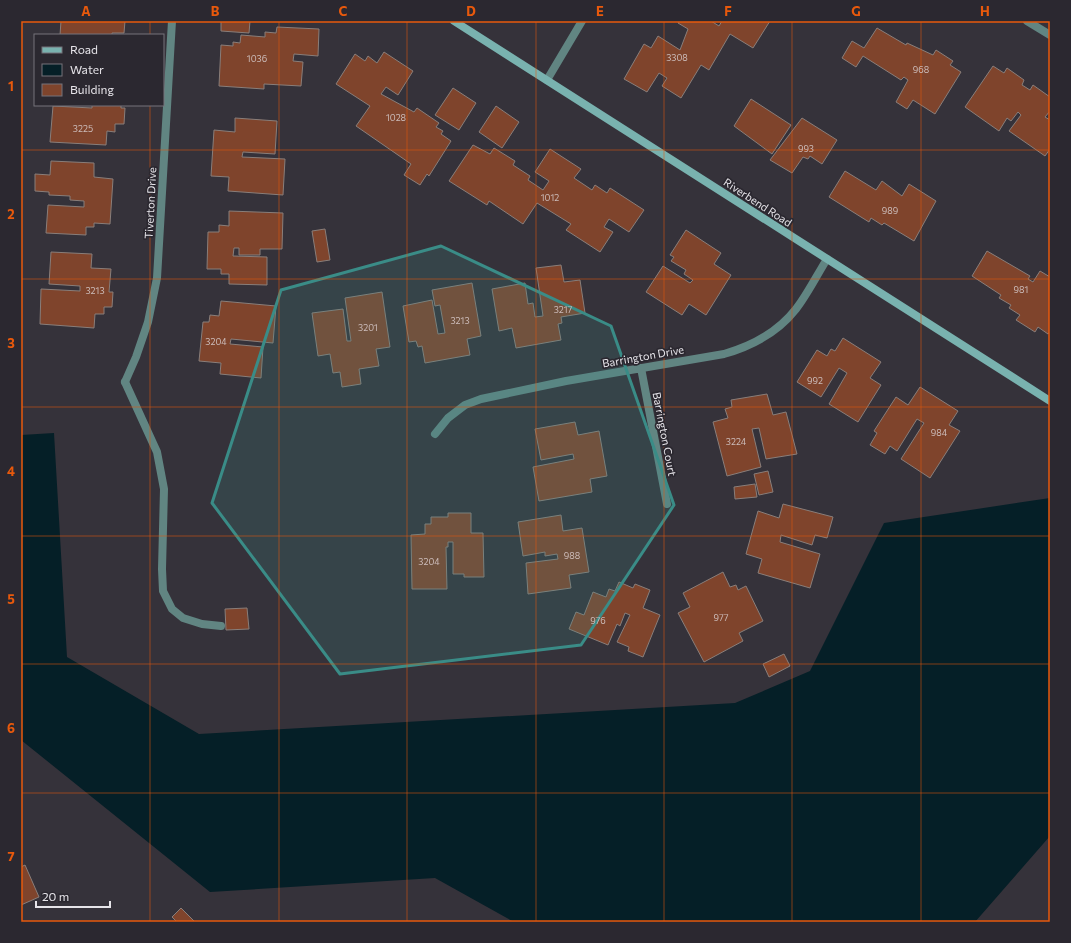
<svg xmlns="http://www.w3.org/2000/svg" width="1071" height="943" viewBox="0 0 1071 943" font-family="Commissioner,sans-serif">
<rect width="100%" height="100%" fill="#35323a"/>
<!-- water -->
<path fill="#051f27" d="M54,433L67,657L199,734L735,703L810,671L884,523L1050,498V836L975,922H514L435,878L210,892L21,740V435Z"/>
<!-- building -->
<path fill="#7f442c" stroke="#897e7a" d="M61,21H125L124,33H112V35H60Z
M221,21H250L249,33L221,31Z
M679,21H711L719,26L722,21H770L753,48L730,34L709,70L701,65L681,98L662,86L667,78L659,73L647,92L624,79L644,44L651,48L658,36L680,50L688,29L678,23Z
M277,27L319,29L318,56L294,54L293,61L303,62L301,86L264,84V89L219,86L221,45L233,46V42L240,43L241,35L265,37V32L276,33Z
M877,28L906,45L907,43L933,55L936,50L953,61L950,65L961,72L935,114L913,100L907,109L896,102L908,80L904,77L901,80L863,56L856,67L842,58L852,41L864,48Z
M384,52L413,71L398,95L386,87L381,94L414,112L417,108L439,123L436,127L443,131L441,134L451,141L429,176L427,174L420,185L404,175L411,164L356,126L370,106L336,84L355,54L365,61L368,56L377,63Z
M993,66L1004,73L1007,68L1024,80L1022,85L1030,90L1033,85L1050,97V111L1045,117L1050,120L1049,122L1050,123V149L1045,156L1009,131L1021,115L1018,112L1011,121L1007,118L999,131L965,107Z
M453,88L476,103L459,130L435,115Z
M751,99L791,125L772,154L734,126Z
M92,105H121V108H125L124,124H115V132L107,131L106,145L50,142L53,106L92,108Z
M496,106L519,122L502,148L479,132Z
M235,118L277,121L275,154L243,152L242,157L285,159L283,195L228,191L229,177L211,176L214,130L235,132Z
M802,118L837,140L822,164L810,156L808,159L803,157L792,173L770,160Z
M473,145L490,154L494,148L515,161L513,165L530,176L528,180L543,190L549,181L535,172L550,149L581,169L574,178L592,190L595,185L607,193L610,188L644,210L629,232L609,219L604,227L613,232L600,252L566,230L571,224L537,203L523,224L489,201L487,205L449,181Z
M51,161L94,163V177L113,179L110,224L94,223V227H86V235L46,233L48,205L84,207V201L70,200V196L49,195V192L35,191V174L50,175Z
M845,171L876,190L882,181L902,196L909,184L936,201L914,241L884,223L882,225L871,218L869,222L829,197Z
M229,211L283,213L282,249H260V255H239V248H234L233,256L267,257V285L229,284V274H221V269H207L208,232H219V225L229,226Z
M325,229L330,260L317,262L312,231Z
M686,230L721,253L714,264L731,275L706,315L689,304L682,315L646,292L663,266L690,283L693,280L684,274L686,270L671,261L674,257L670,255Z
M987,251L1030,276L1028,279L1033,282L1040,271L1050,277V331L1048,334L1038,327L1035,332L1016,320L1020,315L1009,308L1011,305L999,298L1001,295L972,276Z
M51,252L92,254L91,268L111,269L109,292H113L112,307H104V314H95L94,328L40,324L41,289L80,291V286L49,284Z
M561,265L564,282L580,280L585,313L561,317L562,323L558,324L561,340L516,348L512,328L499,331L492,289L525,283L528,304L533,303L535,317L543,316L536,268Z
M472,283L481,336L467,339L470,355L425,363L422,346L418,347L416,341L409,342L403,306L432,300L438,334L445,333L440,305L435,306L432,290Z
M382,292L390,347L376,349L379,366L359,369L361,384L342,387L340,372L333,373L330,354L318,356L312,313L343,309L347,341H351L345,298Z
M221,301L276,306L273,343L231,339L230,344L263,347L261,378L220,374L221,363L199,361L203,322H209L210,315L219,316Z
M843,338L881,362L870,378L881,385L858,422L829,404L847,373L839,368L821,397L797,382L817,350L827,356L831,349L835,351Z
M920,387L958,411L949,425L960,431L930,478L901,459L924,423L917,419L897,451L890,446L885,454L870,445L877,433L874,431L896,397L908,405Z
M767,394L773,415L786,412L797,454L766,459L759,428L752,429L761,467L727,476L713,422L728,418L725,409L732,407L731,400Z
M575,422L578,435L599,431L607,476L590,479L592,492L539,501L533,467L574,459L573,454L541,460L535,429Z
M768,471L773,492L759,495L754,474Z
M755,484L757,497L735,499L734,487Z
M783,504L833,517L827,538L815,535L812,545L781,535L780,542L820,554L810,588L758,573L762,559L746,554L758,511L779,518Z
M448,513H471V533H483L484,577H464V574H453V542H448V547H446L447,589H412L411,535L425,534V524H431V517H448Z
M561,515L563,531L582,528L589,572L569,575L571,588L528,594L526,563L558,559L557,554L545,556V552L523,556L518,522Z
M723,572L730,587L736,585L738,590L746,586L763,621L739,633L743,641L704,662L678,613L690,607L683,593Z
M619,582L633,588L635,584L650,590L643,608L660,615L643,657L628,651L629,647L617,642L630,615L625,613L620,626L617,624L608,645L569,629L576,612L584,615L593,592L606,597L609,589L615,591Z
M247,608L249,629L226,630L225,609Z
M784,654L790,666L769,677L763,664Z
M25,865L39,897L21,905V867Z
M181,908L195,922H177L172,917Z"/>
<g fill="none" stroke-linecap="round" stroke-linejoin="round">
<!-- lane -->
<path stroke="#618582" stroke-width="8" d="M125,382L157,452L164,489L162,569L163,591L172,609L183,618L202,624L221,626"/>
<!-- street -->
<path stroke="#618582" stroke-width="8" d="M1027,21L1050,35
M547,80L582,21
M641,368L667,504
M125,382L136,357L148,322L157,278L172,21
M435,434L448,418L465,405L481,399L566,381L724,354C752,346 778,332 796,309C807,295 817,275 827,259"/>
<!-- secondary -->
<path stroke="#79b2af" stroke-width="8" d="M454,21L1050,401"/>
</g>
<!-- marked area -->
<path fill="#3a8c87" fill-opacity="0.2" stroke="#3a8c87" stroke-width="3" stroke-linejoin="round" d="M441,246L611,326L674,505L581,645L340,674L212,503L281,290Z"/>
<!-- grid -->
<path fill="none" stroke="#e8590c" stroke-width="1" stroke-opacity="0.55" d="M150,21V35M279,21V922M407,21V922M536,21V922M664,21V922M792,21V922M921,21V922M150,105V922M21,150H1050M21,279H1050M21,407H1050M21,536H1050M21,664H1050M21,793H1050"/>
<g text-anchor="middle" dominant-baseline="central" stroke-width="3.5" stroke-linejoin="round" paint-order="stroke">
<!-- number labels -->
<g font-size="9" fill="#ccbcba">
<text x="677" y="57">3308</text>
<text x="257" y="58">1036</text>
<text x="921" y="69">968</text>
<text x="396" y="117">1028</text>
<text x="83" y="128">3225</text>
<text x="806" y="148">993</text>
<text x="550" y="197">1012</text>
<text x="890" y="210">989</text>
<text x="1021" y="289">981</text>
<text x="95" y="290">3213</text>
<text x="563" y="309">3217</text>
<text x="460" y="320">3213</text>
<text x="368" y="327">3201</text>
<text x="216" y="341">3204</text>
<text x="815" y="380">992</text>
<text x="939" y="432">984</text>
<text x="736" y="441">3224</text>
<text x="572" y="555">988</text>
<text x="429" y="561">3204</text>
<text x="721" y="617">977</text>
<text x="598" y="620">976</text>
</g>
<!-- street labels -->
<g font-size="11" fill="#e6e4e9" stroke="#2b2830">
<text transform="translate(758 202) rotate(33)">Riverbend Road</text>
<text transform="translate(150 203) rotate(-87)">Tiverton Drive</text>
<text transform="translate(643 356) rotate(-10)">Barrington Drive</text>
<text transform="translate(665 434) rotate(79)">Barrington Court</text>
</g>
</g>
<!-- border -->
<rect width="1071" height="943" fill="none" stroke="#2b2830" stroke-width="44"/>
<!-- legend -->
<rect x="34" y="34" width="130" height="72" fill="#2b2830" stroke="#76737a"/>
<rect x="42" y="47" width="20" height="6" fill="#79b2af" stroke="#76737a"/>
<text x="70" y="54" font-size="12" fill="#e6e4e9">Road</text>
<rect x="42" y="64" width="20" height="12" fill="#051f27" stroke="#76737a"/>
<text x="70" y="74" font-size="12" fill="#e6e4e9">Water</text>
<rect x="42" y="84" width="20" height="12" fill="#7f442c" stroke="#76737a"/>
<text x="70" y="94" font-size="12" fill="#e6e4e9">Building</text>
<!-- scale -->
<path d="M36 901v6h74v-6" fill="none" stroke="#e6e4e9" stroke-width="2"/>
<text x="42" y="901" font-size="12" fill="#e6e4e9" stroke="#2b2830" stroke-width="3" paint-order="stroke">20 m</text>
<rect x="22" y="22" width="1027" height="899" fill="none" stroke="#e8590c" stroke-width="1.5"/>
<g font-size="13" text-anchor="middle" font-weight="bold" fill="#e8590c">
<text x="86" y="16">A</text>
<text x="215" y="16">B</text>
<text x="343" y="16">C</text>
<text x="471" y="16">D</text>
<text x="600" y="16">E</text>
<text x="728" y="16">F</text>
<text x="856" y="16">G</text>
<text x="985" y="16">H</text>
<text x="11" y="91">1</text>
<text x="11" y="219">2</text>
<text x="11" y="348">3</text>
<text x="11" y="476">4</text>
<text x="11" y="604">5</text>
<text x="11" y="733">6</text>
<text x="11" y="861">7</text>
</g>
</svg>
